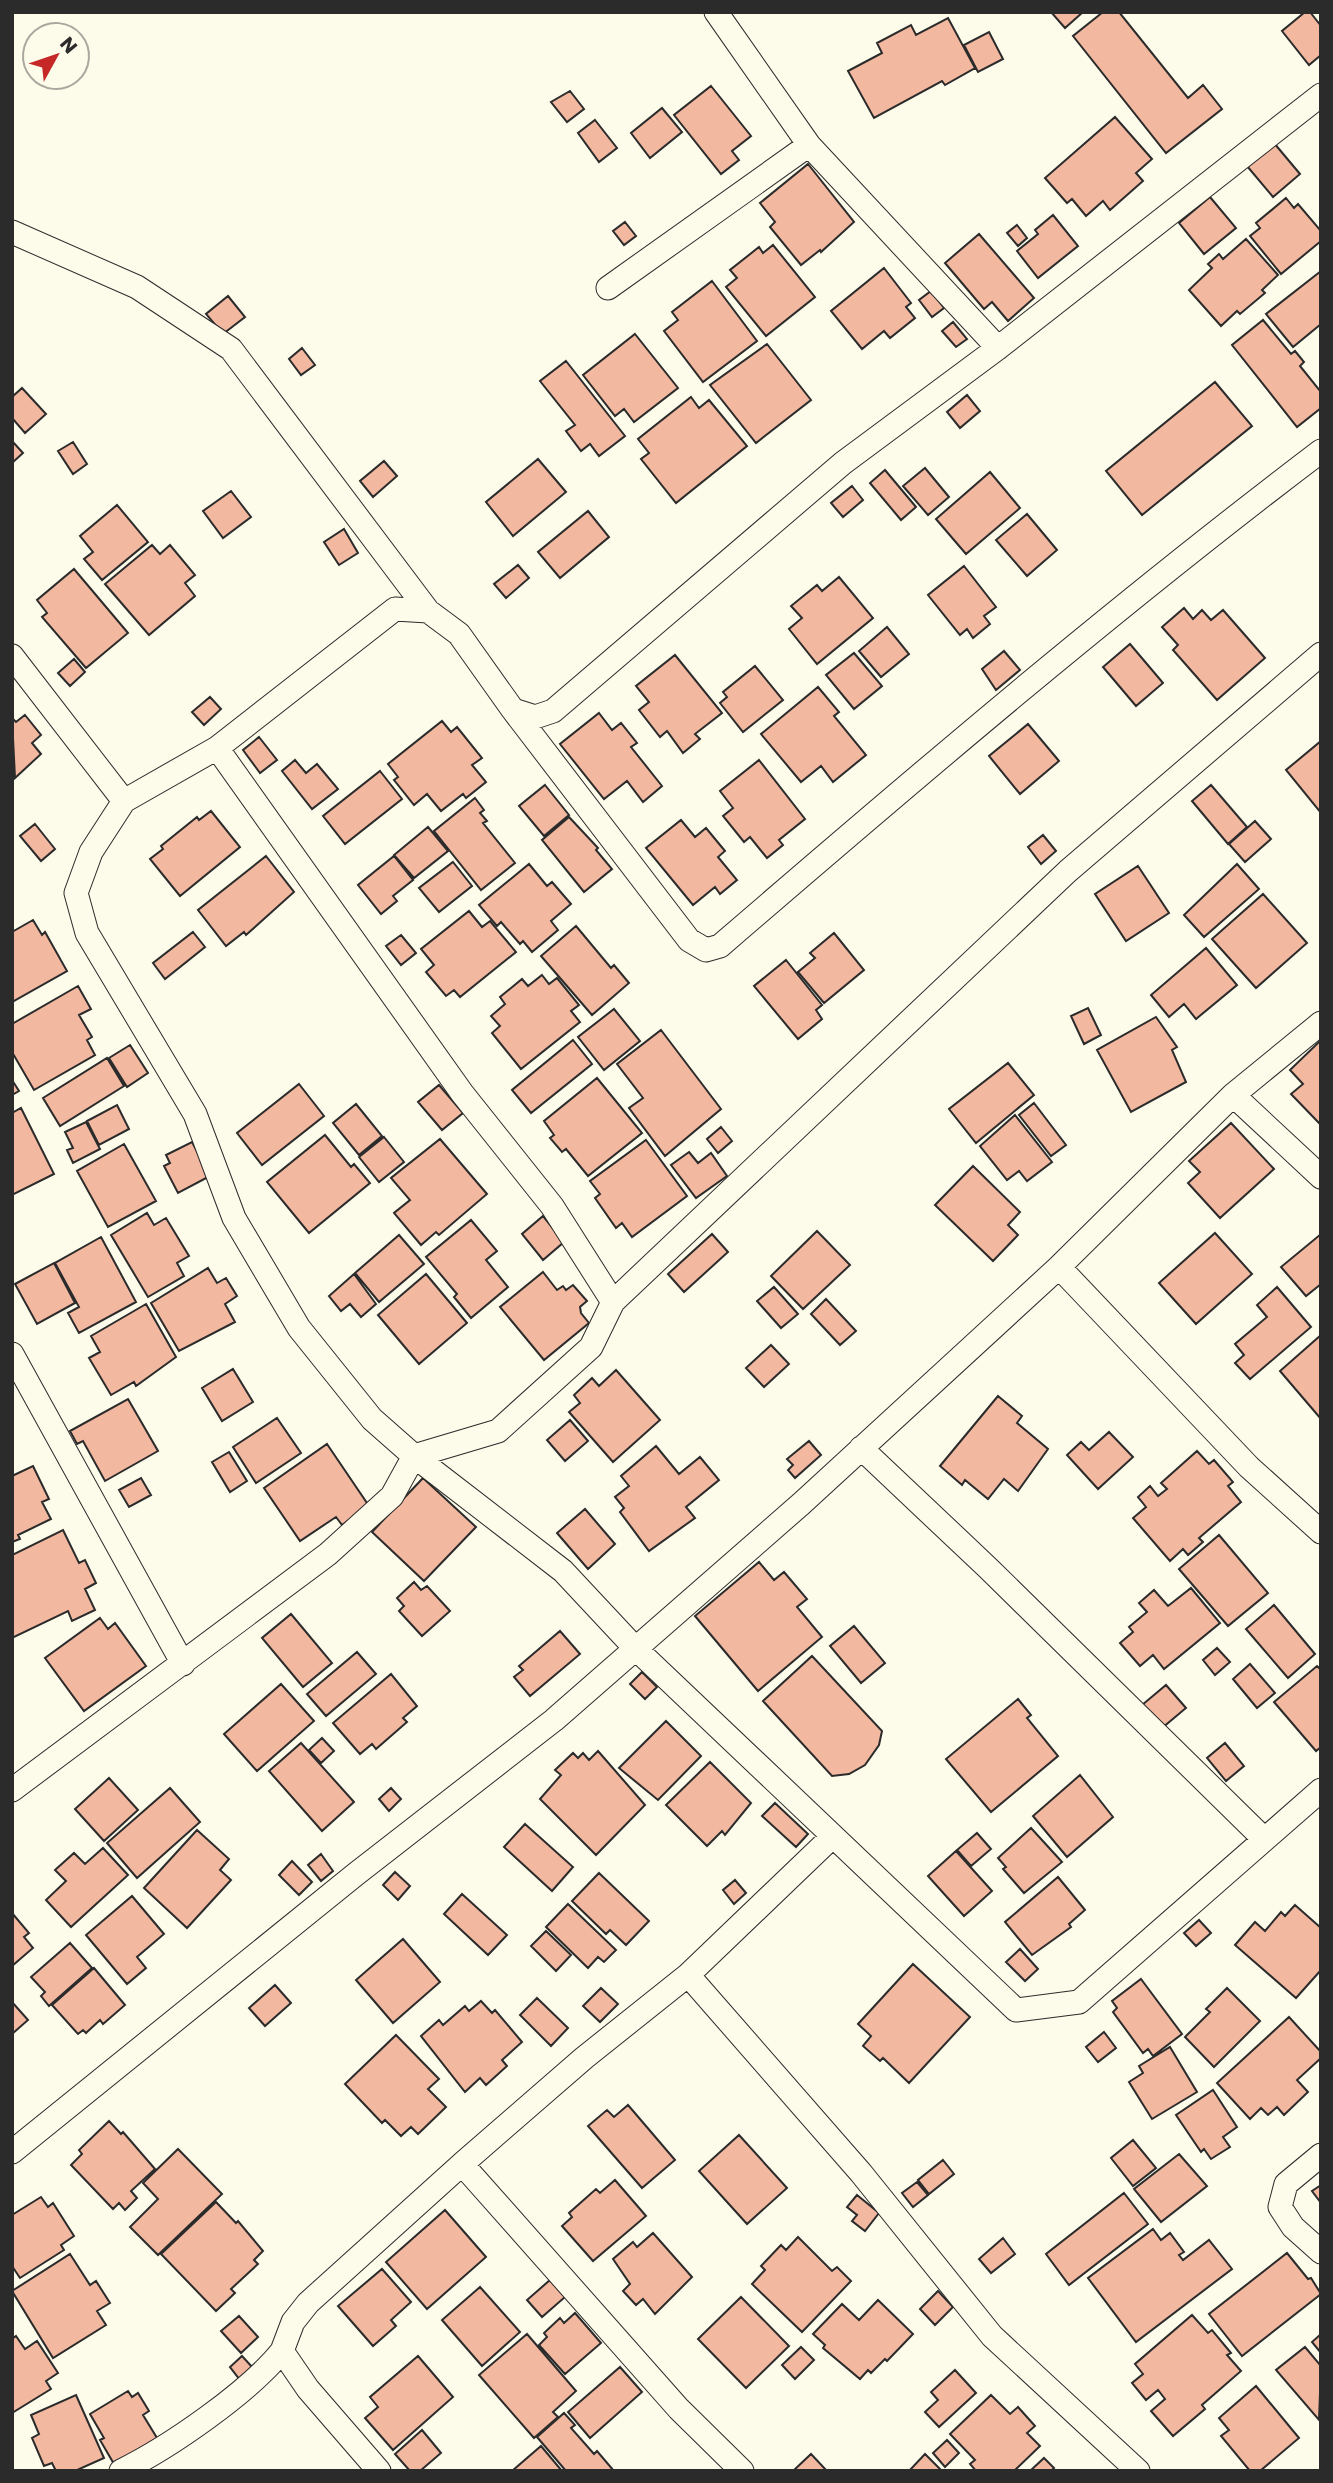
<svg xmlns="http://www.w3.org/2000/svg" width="1333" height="2483" viewBox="0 0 1333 2483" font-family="Poppins,sans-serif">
<rect width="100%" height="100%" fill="#fdfbea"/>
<!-- building -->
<path fill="#f2b8a0" stroke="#2b2b2b" stroke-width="2" d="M1051,12H1083L1065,28Z
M1103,12H1119L1188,98L1203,85L1222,109L1166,153L1073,36Z
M1305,12H1310L1321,26V55L1309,65L1282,31Z
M948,18L975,68L945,85L942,81L874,118L848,71L882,53L877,43L911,25L916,35Z
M989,32L1003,59L978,72L964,45Z
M711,86L751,136L732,151L739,160L721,174L674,115Z
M570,91L584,109L567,122L551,102Z
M662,108L682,132L650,158L631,133Z
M1115,117L1152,159L1136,173L1143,181L1110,210L1103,201L1086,216L1072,199L1067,203L1045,178Z
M595,120L617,148L599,162L578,133Z
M1274,143L1300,174L1273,197L1247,166Z
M808,164L854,222L821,252L820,250L801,265L770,227L775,222L760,203Z
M1210,197L1236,228L1204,254L1179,223Z
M1286,198L1294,208L1298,204L1321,231V241L1281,274L1250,236L1260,228L1256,223Z
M1053,215L1078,246L1038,278L1017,251L1038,234L1035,230Z
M625,222L636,236L624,245L613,231Z
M1017,225L1027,238L1018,246L1007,233Z
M979,234L1034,298L1008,321L992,302L984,309L945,263Z
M1246,239L1278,275L1262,290L1265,293L1240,314L1237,311L1221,326L1189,290L1212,268L1208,264L1219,254L1223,259Z
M773,245L815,297L766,336L726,287L737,278L730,270L759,247L763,253Z
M884,268L911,303L906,307L915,318L890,338L884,331L862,349L831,311Z
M1321,271V324L1293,347L1266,314Z
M712,281L757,341L703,382L664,331L678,320L672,312Z
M931,291L944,308L932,317L919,300Z
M228,296L245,317L223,334L206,314Z
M1263,320L1291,354L1295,351L1304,362L1300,366L1321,392V408L1297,427L1232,345Z
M953,322L967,339L956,347L942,331Z
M635,334L678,388L634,422L624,409L615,416L583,375Z
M767,344L811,400L756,443L710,385Z
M302,348L315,365L301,375L289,359Z
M566,361L625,436L599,456L590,444L581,451L566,431L575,425L540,381Z
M1215,382L1252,426L1142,515L1106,471Z
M22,388L46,414L25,433L12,418V397Z
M967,395L980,411L960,428L947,412Z
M691,397L699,408L709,400L747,446L676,503L641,459L649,453L638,439Z
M12,441L23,453L12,463Z
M73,442L87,464L73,474L58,451Z
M538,459L566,492L513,536L486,502Z
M384,461L397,476L373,497L360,481Z
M925,468L949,497L928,515L903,486Z
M885,470L916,507L901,520L870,483Z
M990,472L1020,508L966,554L936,519Z
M852,486L863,500L843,517L831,503Z
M231,491L251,517L223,538L203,511Z
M117,505L148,542L102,580L84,559L93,552L80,536Z
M588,511L609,537L560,578L538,552Z
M1027,514L1057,550L1027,576L996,540Z
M344,529L358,553L339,565L324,542Z
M152,545L160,554L170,545L195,575L185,583L195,596L149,635L105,584Z
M518,565L529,578L506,598L494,584Z
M964,566L996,607L984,616L990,624L973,638L967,629L960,635L928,595Z
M74,569L128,633L86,668L42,617L47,613L37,600Z
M839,577L873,618L817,664L789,629L802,618L791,606L817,585L822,591Z
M1184,608L1193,619L1202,610L1211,620L1223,610L1265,658L1217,700L1173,650L1178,645L1162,627Z
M887,627L909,654L881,677L859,651Z
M1130,644L1163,683L1136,706L1103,667Z
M1004,651L1020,670L996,690L982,669Z
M854,653L882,686L854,709L826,675Z
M675,655L722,713L695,734L700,739L683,753L667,731L660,737L639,710L649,702L636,686Z
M74,659L85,672L70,686L58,673Z
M755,666L783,700L743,732L720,703L727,697L723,692Z
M818,687L839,712L834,716L866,755L833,782L821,766L801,782L761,734Z
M210,697L221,709L204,725L192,712Z
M599,713L612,730L621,723L637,743L631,747L662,786L643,802L627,781L604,799L560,744Z
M25,715L41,735L32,743L41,754L15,778L12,718L16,722Z
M442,721L451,732L457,727L482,758L472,765L486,782L466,798L463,794L441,811L427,794L414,805L394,780L398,777L388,764Z
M1028,724L1059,761L1020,794L989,756Z
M259,737L277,760L260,773L243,750Z
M1321,741V813L1286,770Z
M295,760L306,773L317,764L338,789L312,809L282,771Z
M759,760L805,819L779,840L783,845L767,858L750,837L744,842L723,816L733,808L720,791Z
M380,771L402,799L345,844L323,816Z
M545,785L569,815L544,836L519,806Z
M1211,785L1247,827L1228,844L1192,801Z
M475,798L484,810L480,813L487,821L483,823L515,863L481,890L434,831Z
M211,811L240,847L180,896L150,859L163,849L161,846L197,817L199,820Z
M569,817L598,848L596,850L612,869L584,892L542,840Z
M681,820L695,837L706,828L725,851L718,857L737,880L720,894L715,887L693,905L646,848Z
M1255,821L1271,839L1245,862L1229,844Z
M35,824L55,849L41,861L20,836Z
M428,827L448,851L414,878L394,855Z
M1043,835L1056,851L1041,864L1028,847Z
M266,856L294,892L246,935L244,932L226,946L198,910Z
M394,856L413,880L393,896L397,901L381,914L358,885Z
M453,862L472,886L439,912L419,888Z
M529,864L547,886L552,882L571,904L551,921L558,930L532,952L523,941L520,944L501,922L497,926L479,905Z
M1237,864L1259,889L1204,937L1184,915Z
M1138,866L1169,913L1126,941L1095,894Z
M1263,894L1307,943L1256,988L1212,939Z
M469,911L482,927L490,921L516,952L460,997L454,990L446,996L426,972L434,965L421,949Z
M33,920L42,935L45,932L67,971L12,1002V932Z
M576,926L611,968L614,965L629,983L592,1015L541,956Z
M193,932L205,947L165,979L153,963Z
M834,933L864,970L824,1003L798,972L815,958L810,953Z
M401,935L416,953L401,965L386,946Z
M1206,948L1237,985L1196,1019L1184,1004L1169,1017L1151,995Z
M786,960L822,1005L816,1010L822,1019L798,1039L754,986Z
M542,975L549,984L557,978L579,1005L571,1011L580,1022L521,1069L492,1033L500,1026L491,1016L505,1004L500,997L522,979L528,986Z
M78,986L91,1009L79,1015L92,1037L87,1040L95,1055L34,1090L12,1052V1024Z
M1088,1008L1101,1035L1084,1044L1071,1016Z
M614,1009L640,1041L604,1070L578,1037Z
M1156,1017L1177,1047L1172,1050L1186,1082L1131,1112L1097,1050Z
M661,1030L721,1109L665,1156L629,1108L643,1098L617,1064Z
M573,1040L592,1064L531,1113L512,1090Z
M1321,1040V1121L1319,1123L1291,1094L1303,1084L1290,1070Z
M130,1045L148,1073L127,1087L109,1058Z
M107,1058L124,1086L60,1126L43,1098Z
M1008,1063L1034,1095L976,1143L949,1109Z
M597,1078L642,1133L588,1176L566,1149L562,1152L550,1138L554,1135L544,1121Z
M12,1080L19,1091L12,1095Z
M299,1084L324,1116L262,1165L237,1133Z
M439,1085L463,1113L442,1130L418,1102Z
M1034,1103L1066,1145L1051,1156L1019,1115Z
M356,1104L382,1136L359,1155L333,1123Z
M117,1105L129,1129L99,1145L87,1121Z
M21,1108L54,1174L12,1195V1113Z
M1015,1115L1052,1162L1027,1181L1019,1171L1007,1180L980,1146Z
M86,1122L100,1149L73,1163L67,1150L73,1148L65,1132Z
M1231,1123L1274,1169L1220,1218L1188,1183L1200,1172L1189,1161Z
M721,1127L732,1141L718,1153L707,1139Z
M325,1135L351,1167L354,1164L370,1183L309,1233L267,1182Z
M384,1137L404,1162L379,1182L359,1157Z
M440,1139L487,1194L439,1235L436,1232L421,1245L394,1213L410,1200L391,1178Z
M646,1140L687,1196L632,1237L622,1223L616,1228L595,1198L600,1194L590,1181Z
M192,1142L210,1176L178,1193L164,1166L170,1163L166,1155Z
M124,1144L156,1201L108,1227L77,1171Z
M689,1152L698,1163L711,1153L727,1176L696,1198L671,1165Z
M973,1166L1020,1212L1008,1225L1018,1235L993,1261L935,1205Z
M147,1213L154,1225L166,1218L189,1256L177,1263L184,1276L148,1297L111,1235Z
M543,1216L564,1242L543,1260L522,1234Z
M471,1220L497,1251L486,1260L508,1287L471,1318L454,1297L457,1294L426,1257Z
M817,1231L850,1265L803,1309L771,1276Z
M1215,1233L1252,1274L1196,1324L1159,1283Z
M712,1234L728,1252L684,1292L668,1274Z
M1321,1234V1284L1306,1296L1281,1267Z
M399,1235L424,1264L379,1302L355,1273Z
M101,1237L136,1302L79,1333L68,1313L79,1307L55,1263Z
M54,1263L75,1303L37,1324L15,1284Z
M208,1268L217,1283L226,1278L237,1296L225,1304L235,1322L179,1351L151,1303Z
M543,1272L557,1290L563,1286L566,1290L573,1285L587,1301L580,1307L581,1313L589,1323L544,1360L500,1307Z
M354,1274L376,1304L361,1317L350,1304L341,1311L329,1296Z
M426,1274L467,1323L419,1364L378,1315Z
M774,1287L798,1314L781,1328L757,1301Z
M1277,1287L1311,1327L1250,1379L1235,1363L1244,1355L1235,1344L1267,1317L1257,1305Z
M826,1299L856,1331L840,1345L811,1314Z
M146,1304L176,1357L136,1386L134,1382L111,1395L89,1358L100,1352L91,1336Z
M1321,1335V1419L1280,1371Z
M771,1345L789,1364L764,1387L746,1368Z
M233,1369L253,1402L222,1421L202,1388Z
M616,1370L660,1420L613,1462L569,1412L580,1403L574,1395L592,1378L599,1386Z
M998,1396L1022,1416L1017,1423L1048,1449L1018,1491L1004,1479L988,1499L965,1480L962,1485L940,1466Z
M128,1399L158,1451L105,1481L83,1441L77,1444L70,1431Z
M277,1418L301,1453L256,1483L233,1447Z
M570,1420L588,1441L565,1461L547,1440Z
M1109,1432L1133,1457L1098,1489L1067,1455L1081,1442L1089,1450Z
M809,1441L821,1455L795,1478L788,1470L793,1465L787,1459Z
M327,1444L369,1506L342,1525L336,1517L300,1541L264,1488Z
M656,1446L679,1474L700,1457L719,1480L686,1507L695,1518L649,1551L620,1512L624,1508L615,1497L629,1486L621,1476Z
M1197,1451L1209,1464L1214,1460L1233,1482L1228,1486L1241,1502L1199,1538L1203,1542L1188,1555L1183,1549L1170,1561L1133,1518L1146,1507L1138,1497L1150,1486L1158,1496L1167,1489L1161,1483Z
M229,1452L247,1481L230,1492L212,1462Z
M33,1466L49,1499L42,1502L51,1519L18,1535L20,1539L12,1542V1476Z
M141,1478L151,1495L129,1507L119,1490Z
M423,1478L476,1527L424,1581L372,1532Z
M585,1509L615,1544L588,1569L557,1533Z
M63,1530L79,1563L85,1560L96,1583L85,1589L95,1610L72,1621L68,1611L12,1638V1555Z
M1219,1535L1268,1593L1228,1626L1179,1569Z
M759,1562L774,1580L784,1572L807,1599L797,1607L822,1637L758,1691L695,1616Z
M414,1582L421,1590L427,1586L450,1611L422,1636L399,1611L404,1606L397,1598Z
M1191,1588L1220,1623L1164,1669L1153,1655L1140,1666L1120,1643L1133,1632L1129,1627L1147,1612L1139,1603L1154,1590L1168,1606Z
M1274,1605L1315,1654L1288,1678L1246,1629Z
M291,1614L332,1663L303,1687L262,1638Z
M100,1618L108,1629L115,1623L146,1666L84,1711L45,1658Z
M854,1626L885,1663L861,1683L830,1646Z
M560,1631L580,1654L530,1696L514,1677L523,1670L519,1666Z
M1217,1648L1230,1662L1215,1675L1203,1660Z
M357,1652L376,1674L326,1716L307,1694Z
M812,1656L882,1731L879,1745L865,1765L849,1774L832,1776L763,1701Z
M1250,1664L1275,1693L1257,1708L1233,1679Z
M1317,1666L1321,1670V1747L1316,1751L1274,1702Z
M642,1672L657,1687L645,1699L630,1684Z
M391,1674L417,1706L403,1718L407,1722L376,1749L372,1744L360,1754L333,1723Z
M281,1684L314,1721L257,1771L224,1734Z
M1166,1685L1186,1708L1162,1728L1142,1705Z
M1018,1699L1031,1715L1027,1718L1058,1756L991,1812L946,1759Z
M666,1721L701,1756L658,1800L619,1768Z
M322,1738L334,1751L321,1763L309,1750Z
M301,1743L354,1802L322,1831L269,1771Z
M1225,1743L1244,1766L1226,1781L1207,1758Z
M598,1751L645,1805L596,1855L540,1799L561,1775L555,1770L573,1753L578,1758L583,1753L589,1760Z
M710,1762L751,1803L725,1835L722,1831L707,1846L666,1805Z
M1080,1775L1113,1817L1067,1857L1033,1816Z
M109,1778L138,1810L104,1841L75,1809Z
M170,1788L200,1822L137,1878L107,1843Z
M391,1788L401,1799L389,1811L379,1799Z
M775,1803L808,1834L796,1847L762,1816Z
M525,1824L573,1867L552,1891L504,1847Z
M1031,1828L1062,1862L1024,1893L1003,1869L1006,1867L998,1858Z
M197,1830L229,1859L220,1870L231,1880L187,1928L144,1888Z
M977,1833L991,1849L971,1866L957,1850Z
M103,1848L128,1875L71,1927L46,1900L66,1881L55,1870L74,1853L85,1864Z
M956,1851L992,1891L964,1916L928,1876Z
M321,1854L333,1871L321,1881L308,1865Z
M292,1861L312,1882L299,1895L279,1875Z
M395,1872L410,1886L398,1900L383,1885Z
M599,1873L649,1921L626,1945L610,1930L606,1934L572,1901Z
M1058,1877L1085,1910L1069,1924L1071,1927L1032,1955L1005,1922Z
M735,1880L746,1893L734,1904L723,1890Z
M462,1894L507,1935L488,1955L444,1914Z
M132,1896L164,1934L137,1957L146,1968L127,1984L86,1935Z
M568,1904L616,1950L604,1962L598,1957L588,1968L546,1927Z
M1295,1905L1321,1928V1970L1296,1998L1235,1945L1255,1922L1265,1931L1281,1912L1285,1916Z
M12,1913L29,1933L24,1937L33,1948L12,1966Z
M1199,1920L1211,1933L1196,1946L1184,1933Z
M546,1931L571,1955L556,1971L531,1946Z
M403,1939L440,1982L393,2023L356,1980Z
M70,1943L92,1968L49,2006L41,1996L45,1992L31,1977Z
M1020,1949L1038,1969L1025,1981L1006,1962Z
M913,1964L970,2017L909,2083L883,2058L880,2061L863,2046L871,2036L858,2024Z
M94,1968L125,2005L103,2024L100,2020L86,2033L83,2030L78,2034L52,2005Z
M1141,1979L1182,2034L1153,2056L1148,2049L1143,2053L1113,2012L1117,2008L1112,2001Z
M275,1985L291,2003L265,2026L249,2008Z
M601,1988L618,2004L600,2022L583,2006Z
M1227,1988L1260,2021L1214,2067L1185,2037L1210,2012L1206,2009Z
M537,1998L568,2028L551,2046L520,2015Z
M481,2001L492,2013L495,2010L522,2042L502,2060L507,2066L486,2085L480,2078L465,2092L421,2036L439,2020L443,2025L465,2006L469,2011Z
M12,2002L28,2020L12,2034Z
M1289,2017L1321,2052V2058L1297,2080L1308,2092L1284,2115L1277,2107L1268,2115L1261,2108L1250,2119L1217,2083Z
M1104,2032L1116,2048L1098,2062L1086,2047Z
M396,2035L439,2079L428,2089L446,2107L418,2134L411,2127L401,2136L385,2120L382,2123L345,2084Z
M1170,2047L1197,2092L1152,2119L1129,2082L1143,2073L1139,2066Z
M1213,2090L1237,2127L1223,2137L1230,2147L1211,2159L1204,2149L1201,2152L1176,2115Z
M628,2105L675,2160L642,2188L588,2126L607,2110L614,2117Z
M109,2121L121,2134L123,2132L155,2169L131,2191L137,2198L125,2210L119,2203L113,2209L71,2165L82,2154L79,2150Z
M739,2135L787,2188L747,2224L699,2171Z
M1133,2140L1156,2168L1133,2186L1111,2158Z
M178,2149L222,2194L158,2255L130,2227L158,2199L143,2183Z
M1179,2154L1207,2186L1161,2222L1134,2189Z
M943,2160L954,2174L929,2194L918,2180Z
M615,2180L646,2216L593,2261L562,2226L572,2217L569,2213L596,2189L600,2193Z
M917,2182L928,2195L913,2207L902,2193Z
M1321,2185V2203L1312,2191Z
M1124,2193L1148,2224L1069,2285L1046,2254Z
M857,2195L879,2213L865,2231L852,2221L857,2215L847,2207Z
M41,2197L48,2207L53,2203L74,2236L61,2245L64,2250L20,2278L12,2266V2215Z
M216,2202L236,2223L238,2221L263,2251L254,2260L258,2264L231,2289L235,2293L216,2311L161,2254Z
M445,2210L486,2257L427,2309L386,2262Z
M1153,2229L1161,2240L1170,2233L1184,2252L1179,2255L1183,2260L1209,2240L1232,2269L1136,2342L1088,2278Z
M653,2233L692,2277L655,2314L643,2299L636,2305L623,2291L630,2284L613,2259L633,2242L637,2247Z
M798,2237L832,2271L837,2267L851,2281L802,2332L752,2284L765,2270L761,2266L781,2245L786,2250Z
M1003,2238L1015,2254L991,2273L979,2259Z
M1287,2253L1308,2279L1311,2278L1321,2294L1242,2356L1209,2314Z
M70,2254L90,2285L96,2281L110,2303L97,2311L106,2325L53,2358L12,2291Z
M382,2269L411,2302L391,2320L396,2326L373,2346L338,2306Z
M550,2280L565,2297L542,2317L527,2300Z
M480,2287L520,2332L482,2366L442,2320Z
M938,2291L953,2307L935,2325L920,2309Z
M741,2297L789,2346L746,2388L698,2339Z
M878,2300L913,2334L887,2361L885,2359L871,2373L868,2370L860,2379L823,2348L825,2345L813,2334L842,2304L859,2320Z
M575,2313L601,2343L565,2374L539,2345L547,2337L544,2333L560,2318L564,2323Z
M1192,2315L1208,2333L1212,2330L1231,2353L1227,2355L1241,2371L1202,2405L1205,2409L1173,2436L1151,2411L1165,2399L1158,2390L1146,2400L1132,2383L1143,2374L1135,2364Z
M239,2316L258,2337L241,2353L221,2331Z
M527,2334L576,2391L553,2412L558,2417L534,2438L479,2375Z
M1321,2334V2353L1312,2342Z
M16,2336L25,2349L37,2341L58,2373L46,2381L51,2389L12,2413V2339Z
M801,2347L814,2360L795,2379L782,2365Z
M1305,2347L1321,2366L1319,2420L1276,2370Z
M242,2356L253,2368L240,2380L230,2367Z
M418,2356L453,2397L393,2450L365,2418L378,2407L370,2397Z
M620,2367L642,2392L590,2438L568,2412Z
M955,2370L976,2393L939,2427L925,2412L938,2400L931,2392Z
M1256,2386L1299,2438L1260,2471H1250L1221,2436L1229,2430L1219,2418Z
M128,2391L132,2397L138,2393L149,2411L143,2415L157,2438L114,2464L100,2440L104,2438L90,2414Z
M76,2395L104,2458L75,2471H56L52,2463L44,2466L32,2438L39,2434L31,2415Z
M991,2395L1010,2414L1018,2407L1035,2426L1027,2433L1040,2446L1014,2471H976L970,2464L975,2460L950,2434Z
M564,2413L575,2425L571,2428L594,2454L597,2451L614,2471H566L537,2437Z
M422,2430L441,2453L420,2471H410L395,2454Z
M947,2440L959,2453L945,2467L933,2453Z
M541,2446L562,2471H512Z
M811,2454L827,2471H793Z
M925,2454L942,2471H909Z
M1044,2458L1054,2468L1051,2471H1030Z"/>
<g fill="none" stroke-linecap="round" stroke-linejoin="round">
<defs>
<path id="minor" d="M716,12L809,145L998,348
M12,232L137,287L231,349L428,611
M608,288L809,145
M12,656L124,801
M513,710L689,940L706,950L720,946C916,777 1114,608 1321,451
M1233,1095L1321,1177
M1059,1267L1249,1467L1321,1532
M613,1302L1068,871L1321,654
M12,1354L183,1664
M861,1448L988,1568L1264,1839
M12,1790L328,1554L392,1496L414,1456L498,1431L591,1347L613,1302L552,1206L462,1093L217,748
M833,1836L635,1648L563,1571L414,1456L372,1419L299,1328L234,1218L195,1114L87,933L76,893L91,852L124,801L217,748L395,609L428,611L459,634L513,710L535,717L553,711L843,463L998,348L1321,95
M688,1975L861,2173L992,2336L1138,2471
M12,2152L356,1874L554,1720L801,1504L1059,1267L1233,1095L1321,1023
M1321,2155L1286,2184L1280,2207L1293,2227L1321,2252
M121,2471C170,2447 249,2392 282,2351
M379,2471L308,2389L282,2351L293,2322L308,2303L462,2164
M742,2471L679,2409L462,2164L584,2058L688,1975L833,1836L1016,2010L1079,2002L1321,1790"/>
</defs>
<!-- minor casing -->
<use href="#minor" stroke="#2b2b2b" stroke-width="25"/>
<!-- minor -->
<use href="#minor" stroke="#fdfbea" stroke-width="23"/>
</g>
<!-- border -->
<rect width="1333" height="2483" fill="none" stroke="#2b2b2b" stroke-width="28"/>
<!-- north arrow -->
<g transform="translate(56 56) rotate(50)"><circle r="33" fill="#fdfbea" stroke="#a9a89e" stroke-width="2"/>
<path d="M0-5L12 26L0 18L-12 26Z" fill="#c62828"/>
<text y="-10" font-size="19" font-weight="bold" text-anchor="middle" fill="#2b2b2b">N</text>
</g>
</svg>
